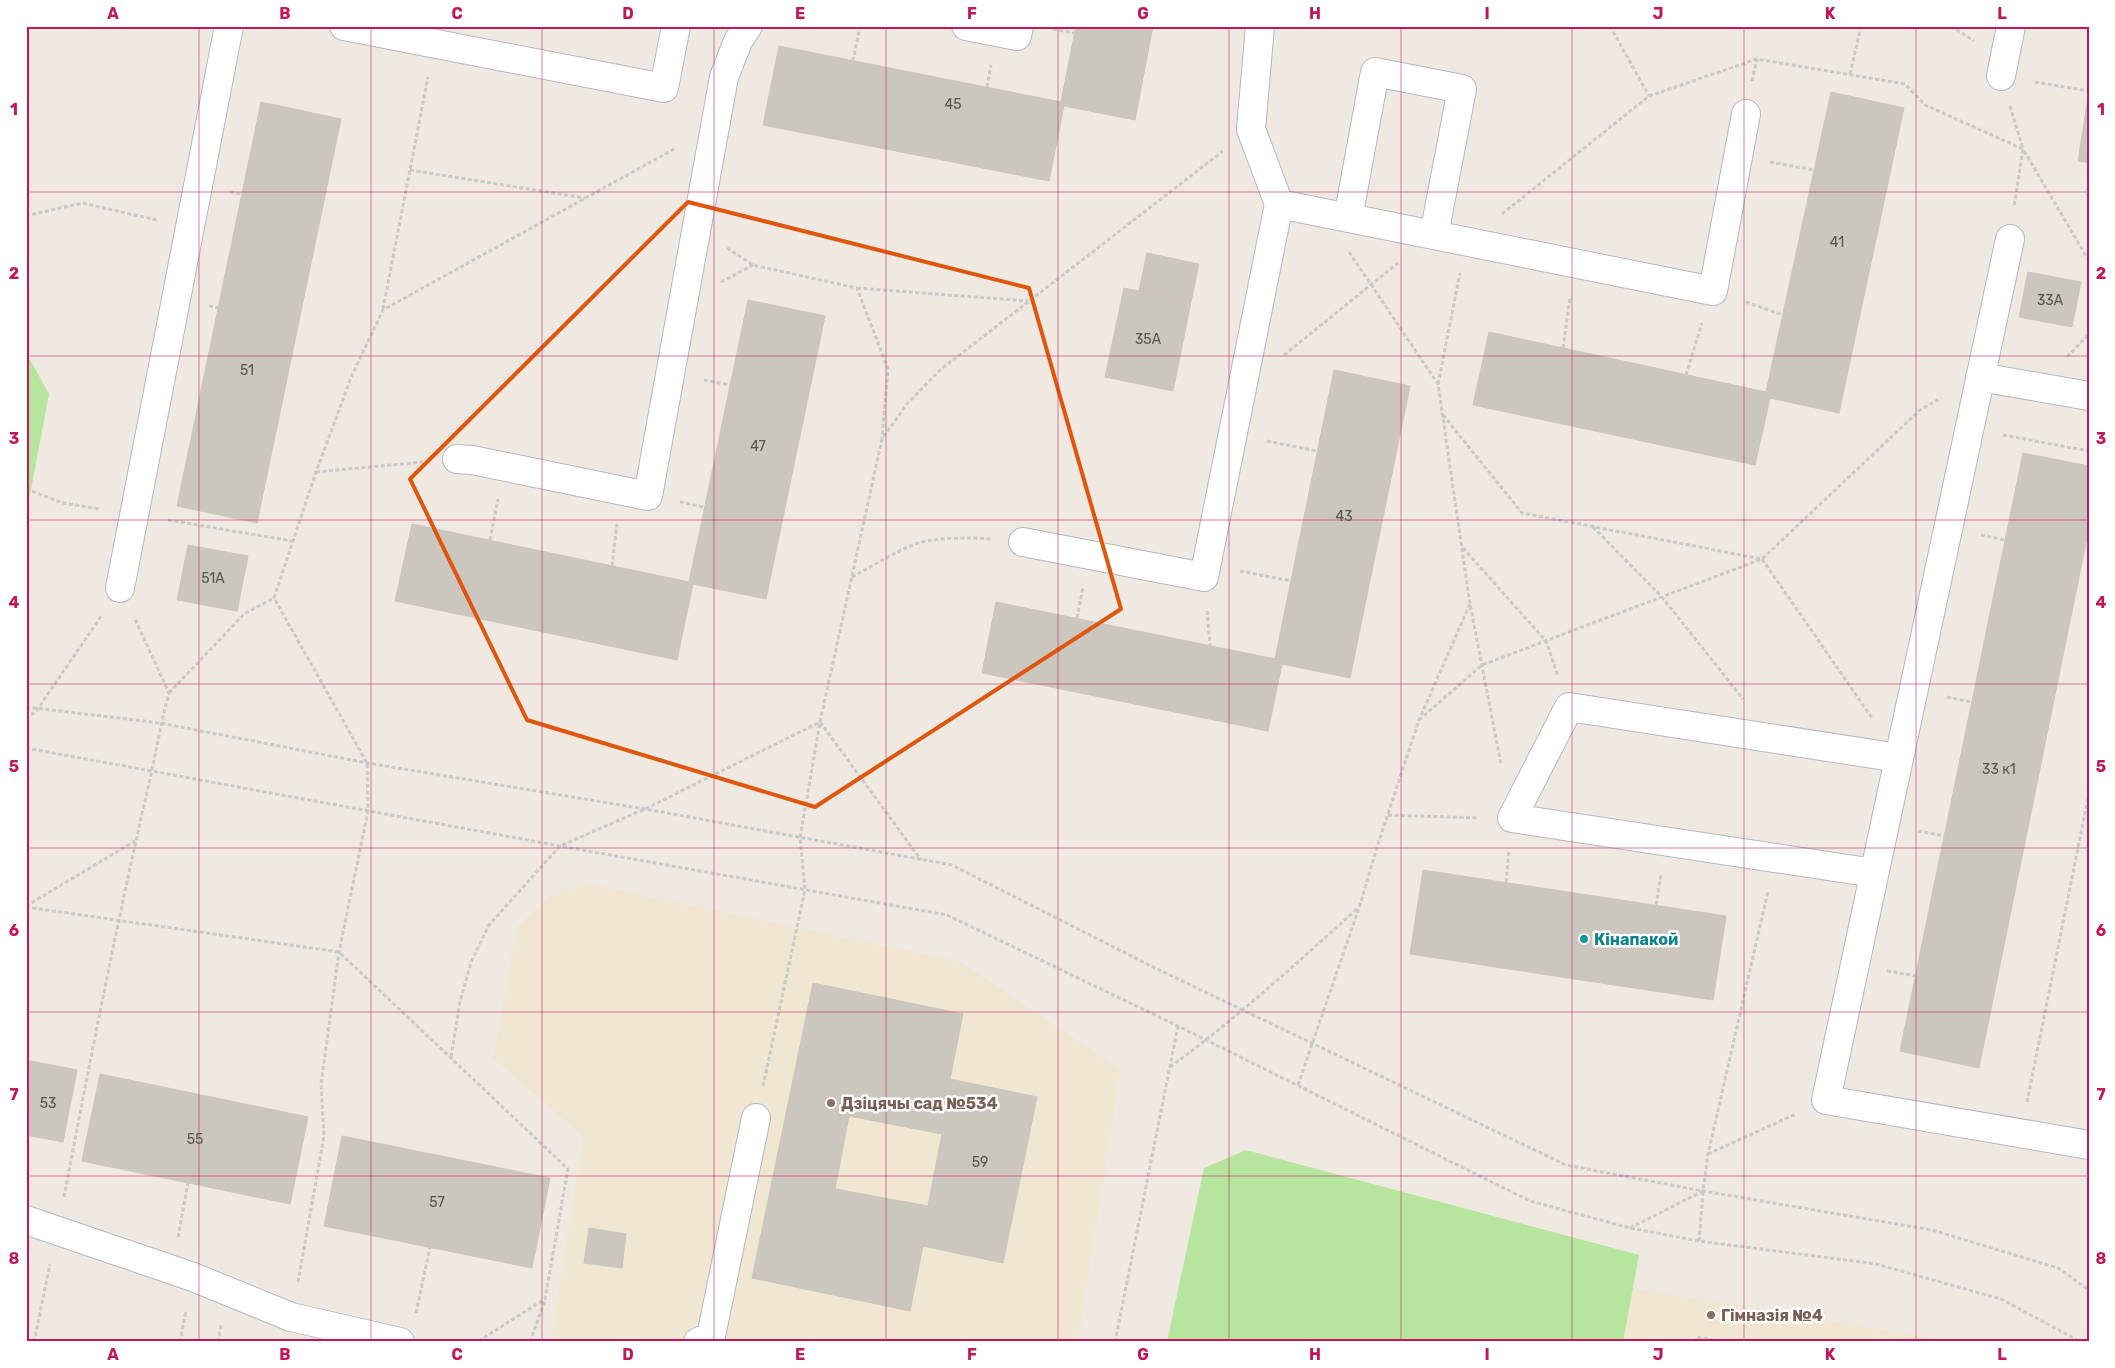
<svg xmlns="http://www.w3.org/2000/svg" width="2115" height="1368" viewBox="0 0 2115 1368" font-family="Rubik,sans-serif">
<rect width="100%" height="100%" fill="#efe9e1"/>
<!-- education -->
<path fill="#f0e6d1" d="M584,883L961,962L1121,1070L1078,1342H550L583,1136L493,1058L516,928L549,897Z
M1633,1288L1955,1342H1623Z"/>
<!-- green -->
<path fill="#b6e59e" d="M26,352L49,394L26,516Z
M1246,1150L1639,1255L1623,1342H1167L1204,1168Z"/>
<!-- building -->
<path fill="#cbc7bf" stroke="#cbc5ba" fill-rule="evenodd" d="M1076,26H1153L1135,120L1064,106L1049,181L763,125L779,46L1061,102Z
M2089,91V163L2078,161Z
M1831,92L1904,108L1839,413L1770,398L1755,465L1473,405L1489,332L1766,392Z
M261,102L341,119L257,523L177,506Z
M1147,253L1199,264L1191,302L1139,291Z
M2028,272L2081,282L2072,327L2019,317Z
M1124,288L1191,302L1173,391L1105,377Z
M748,300L825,316L766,599L693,584L677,660L395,601L412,524L689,582Z
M1334,370L1410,386L1350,678L1282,664L1268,731L982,673L996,602L1275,659Z
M2023,453L2089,466V528L1979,1068L1900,1051Z
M188,545L248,556L237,611L177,600Z
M1423,870L1726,916L1713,1000L1410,954Z
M813,983L963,1014L950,1079L1037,1097L1003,1263L923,1246L910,1311L752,1278ZM849,1116L942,1134L928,1206L835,1189Z
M26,1060L77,1070L63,1142L26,1135Z
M100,1074L308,1117L290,1204L82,1161Z
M342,1136L550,1178L532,1268L324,1226Z
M589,1228L626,1234L622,1268L584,1263Z"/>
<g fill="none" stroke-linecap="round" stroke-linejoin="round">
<defs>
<path id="minor" d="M344,26L664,88L676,26
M966,26L1017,36L1019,26
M2001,76L2011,26
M1279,204L1713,291L1746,114
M1348,218L1375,72L1462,89L1434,235
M2010,239L1826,1100L2089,1145
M1980,377L2089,396
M457,459L472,460L648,496L724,77L738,41L748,26
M1023,542L1204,577L1279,204L1251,129L1260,26
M120,588L229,26
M1874,873L1512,818L1569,707L1899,758
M26,1220L193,1277L291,1317L400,1342
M698,1342L711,1336L756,1118"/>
</defs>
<!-- minor casing -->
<use href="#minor" stroke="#b4b7c1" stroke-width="30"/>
<!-- path -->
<path stroke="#c9c9c9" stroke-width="3" stroke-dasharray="4 2.5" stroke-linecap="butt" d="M1610,26L1649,96
M1951,26L1974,41
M1053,29L1074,33
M853,61L860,26
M1850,74L1861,26
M1752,81L1757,59
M2035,82L2089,91
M987,87L991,65
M2010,106L2023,149L2014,207
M1770,162L1814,170
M410,170L585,198
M230,192L242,194
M1502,214L1649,96L1757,59L1905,84L1925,105L2023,149L2089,261
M26,216L82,203L157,220
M727,248L753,265L857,288L888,369L882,438
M1349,252L1438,384L1470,604L1501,764
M721,282L753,265
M857,288L1028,301
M1746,302L1783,315
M209,306L218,308
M383,309L428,77
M1563,348L1570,297
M1284,355L1398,263
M2067,357L2089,334
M1686,375L1702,323
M704,380L730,385
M1438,384L1460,273
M1443,415L1522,513L1762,559L1872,718
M2003,435L2089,451
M1267,441L1317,451
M316,472L423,462
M26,489L63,503L100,509
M680,502L704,507
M168,520L292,541
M1593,527L1662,597L1743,699
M1981,535L2005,540
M490,540L498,499
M1463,548L1546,641L1558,676
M612,566L617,524
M1240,571L1291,581
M852,577C871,567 890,555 910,546C929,537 969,537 990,539
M1207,611L1210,645
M1077,618L1083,587
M169,693L244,614L274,598
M1947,697L1971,702
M26,707L160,723L367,763L645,809L952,865L1151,966L1566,1165L1703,1191L1932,1230L2058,1268L2089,1290
M26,719L37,710L102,615
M1419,720L1482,665L1762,559L1920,410L1941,398
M26,748L560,846L947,915L1178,1026L1530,1201L1630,1228L1699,1241L1876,1264L2001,1299L2081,1342
M1388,815L1479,818
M1918,831L1945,836
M1506,882L1509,851
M1656,905L1661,874
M26,906L135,841
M26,907L339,952L568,1169L545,1299L477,1342
M1887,971L1916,976
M451,1057L460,1002L471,962L489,925L560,846L645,809L820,722L921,860
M1170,1067C1237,1018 1297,963 1358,908
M1298,1085L1359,908L1378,844L1419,720L1470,604
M763,1086L805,890L800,838L820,722L882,439L907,404L940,370L1223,151
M2027,1102L2089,793
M1708,1154L1796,1114
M64,1197C90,1061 116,927 147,792C155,759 160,726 169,693L134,617
M1630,1228L1703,1191L1708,1154L1768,891
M178,1237L188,1183
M1699,1241L1703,1192
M298,1282L324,1136L321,1084L339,952L368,811L367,763L274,598L316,472L352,375L383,310L676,148
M416,1313L430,1247
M34,1342L50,1264
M180,1342L186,1310
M218,1342L221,1325
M530,1342L545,1300
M1115,1342L1178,1026
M1695,1342L1696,1337L1726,1342"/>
<!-- minor -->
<use href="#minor" stroke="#fff" stroke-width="28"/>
</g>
<!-- marked area -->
<path fill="none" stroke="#df570e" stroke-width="4" stroke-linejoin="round" d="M688,202L1029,288L1121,609L815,807L527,720L410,479Z"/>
<!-- grid -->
<path fill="none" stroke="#c2185b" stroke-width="1" stroke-opacity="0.55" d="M199,26V1342M371,26V1342M542,26V1342M714,26V1342M886,26V1342M1058,26V1342M1229,26V1342M1401,26V1342M1572,26V1342M1744,26V1342M1916,26V1342M26,192H2089M26,356H2089M26,520H2089M26,684H2089M26,848H2089M26,1012H2089M26,1176H2089"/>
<!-- markers -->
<circle fill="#0f9aa8" stroke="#fff" stroke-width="2" cx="1584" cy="939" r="5"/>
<g fill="#8d6e63" stroke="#fff" stroke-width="2">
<circle cx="831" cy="1103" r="5"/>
<circle cx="1711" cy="1315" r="5"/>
</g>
<g text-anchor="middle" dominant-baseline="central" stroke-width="5" stroke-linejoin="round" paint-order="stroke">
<!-- number labels -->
<g font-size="14" fill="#555452">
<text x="953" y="104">45</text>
<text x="1837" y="242">41</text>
<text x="2050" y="300">33А</text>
<text x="1148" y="339">35А</text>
<text x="247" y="370">51</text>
<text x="758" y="446">47</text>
<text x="1344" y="516">43</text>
<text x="213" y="578">51А</text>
<text x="1999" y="769">33 к1</text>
<text x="48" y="1103">53</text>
<text x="195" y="1139">55</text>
<text x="980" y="1162">59</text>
<text x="437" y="1202">57</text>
</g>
<!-- culture labels -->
<g font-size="16" font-weight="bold" fill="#0d838f" stroke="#fff" text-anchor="start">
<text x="1594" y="939">Кінапакой</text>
</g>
<!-- education labels -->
<g font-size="16" font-weight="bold" fill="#785e54" stroke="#fff" text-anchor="start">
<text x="841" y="1103">Дзіцячы сад №534</text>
<text x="1721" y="1315">Гімназія №4</text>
</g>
</g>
<!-- border -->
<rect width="2115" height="1368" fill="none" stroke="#ffffff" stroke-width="55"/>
<rect x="28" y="28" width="2060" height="1312" fill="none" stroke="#c2185b" stroke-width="2"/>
<g font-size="16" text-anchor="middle" font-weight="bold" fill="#c2185b">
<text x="113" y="19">A</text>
<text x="285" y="19">B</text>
<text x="457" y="19">C</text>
<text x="628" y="19">D</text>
<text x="800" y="19">E</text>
<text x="972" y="19">F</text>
<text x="1143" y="19">G</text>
<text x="1315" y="19">H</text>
<text x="1487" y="19">I</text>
<text x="1658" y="19">J</text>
<text x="1830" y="19">K</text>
<text x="2002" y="19">L</text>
<text x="14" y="115">1</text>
<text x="2101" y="115">1</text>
<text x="14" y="279">2</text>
<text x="2101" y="279">2</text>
<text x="14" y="444">3</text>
<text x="2101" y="444">3</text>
<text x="14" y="608">4</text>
<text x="2101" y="608">4</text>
<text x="14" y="772">5</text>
<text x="2101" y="772">5</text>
<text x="14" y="936">6</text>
<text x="2101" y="936">6</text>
<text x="14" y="1100">7</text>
<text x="2101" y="1100">7</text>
<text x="14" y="1264">8</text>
<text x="2101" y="1264">8</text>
<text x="113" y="1360">A</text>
<text x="285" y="1360">B</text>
<text x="457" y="1360">C</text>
<text x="628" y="1360">D</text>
<text x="800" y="1360">E</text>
<text x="972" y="1360">F</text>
<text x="1143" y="1360">G</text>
<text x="1315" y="1360">H</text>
<text x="1487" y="1360">I</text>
<text x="1658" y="1360">J</text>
<text x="1830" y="1360">K</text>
<text x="2002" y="1360">L</text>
</g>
</svg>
